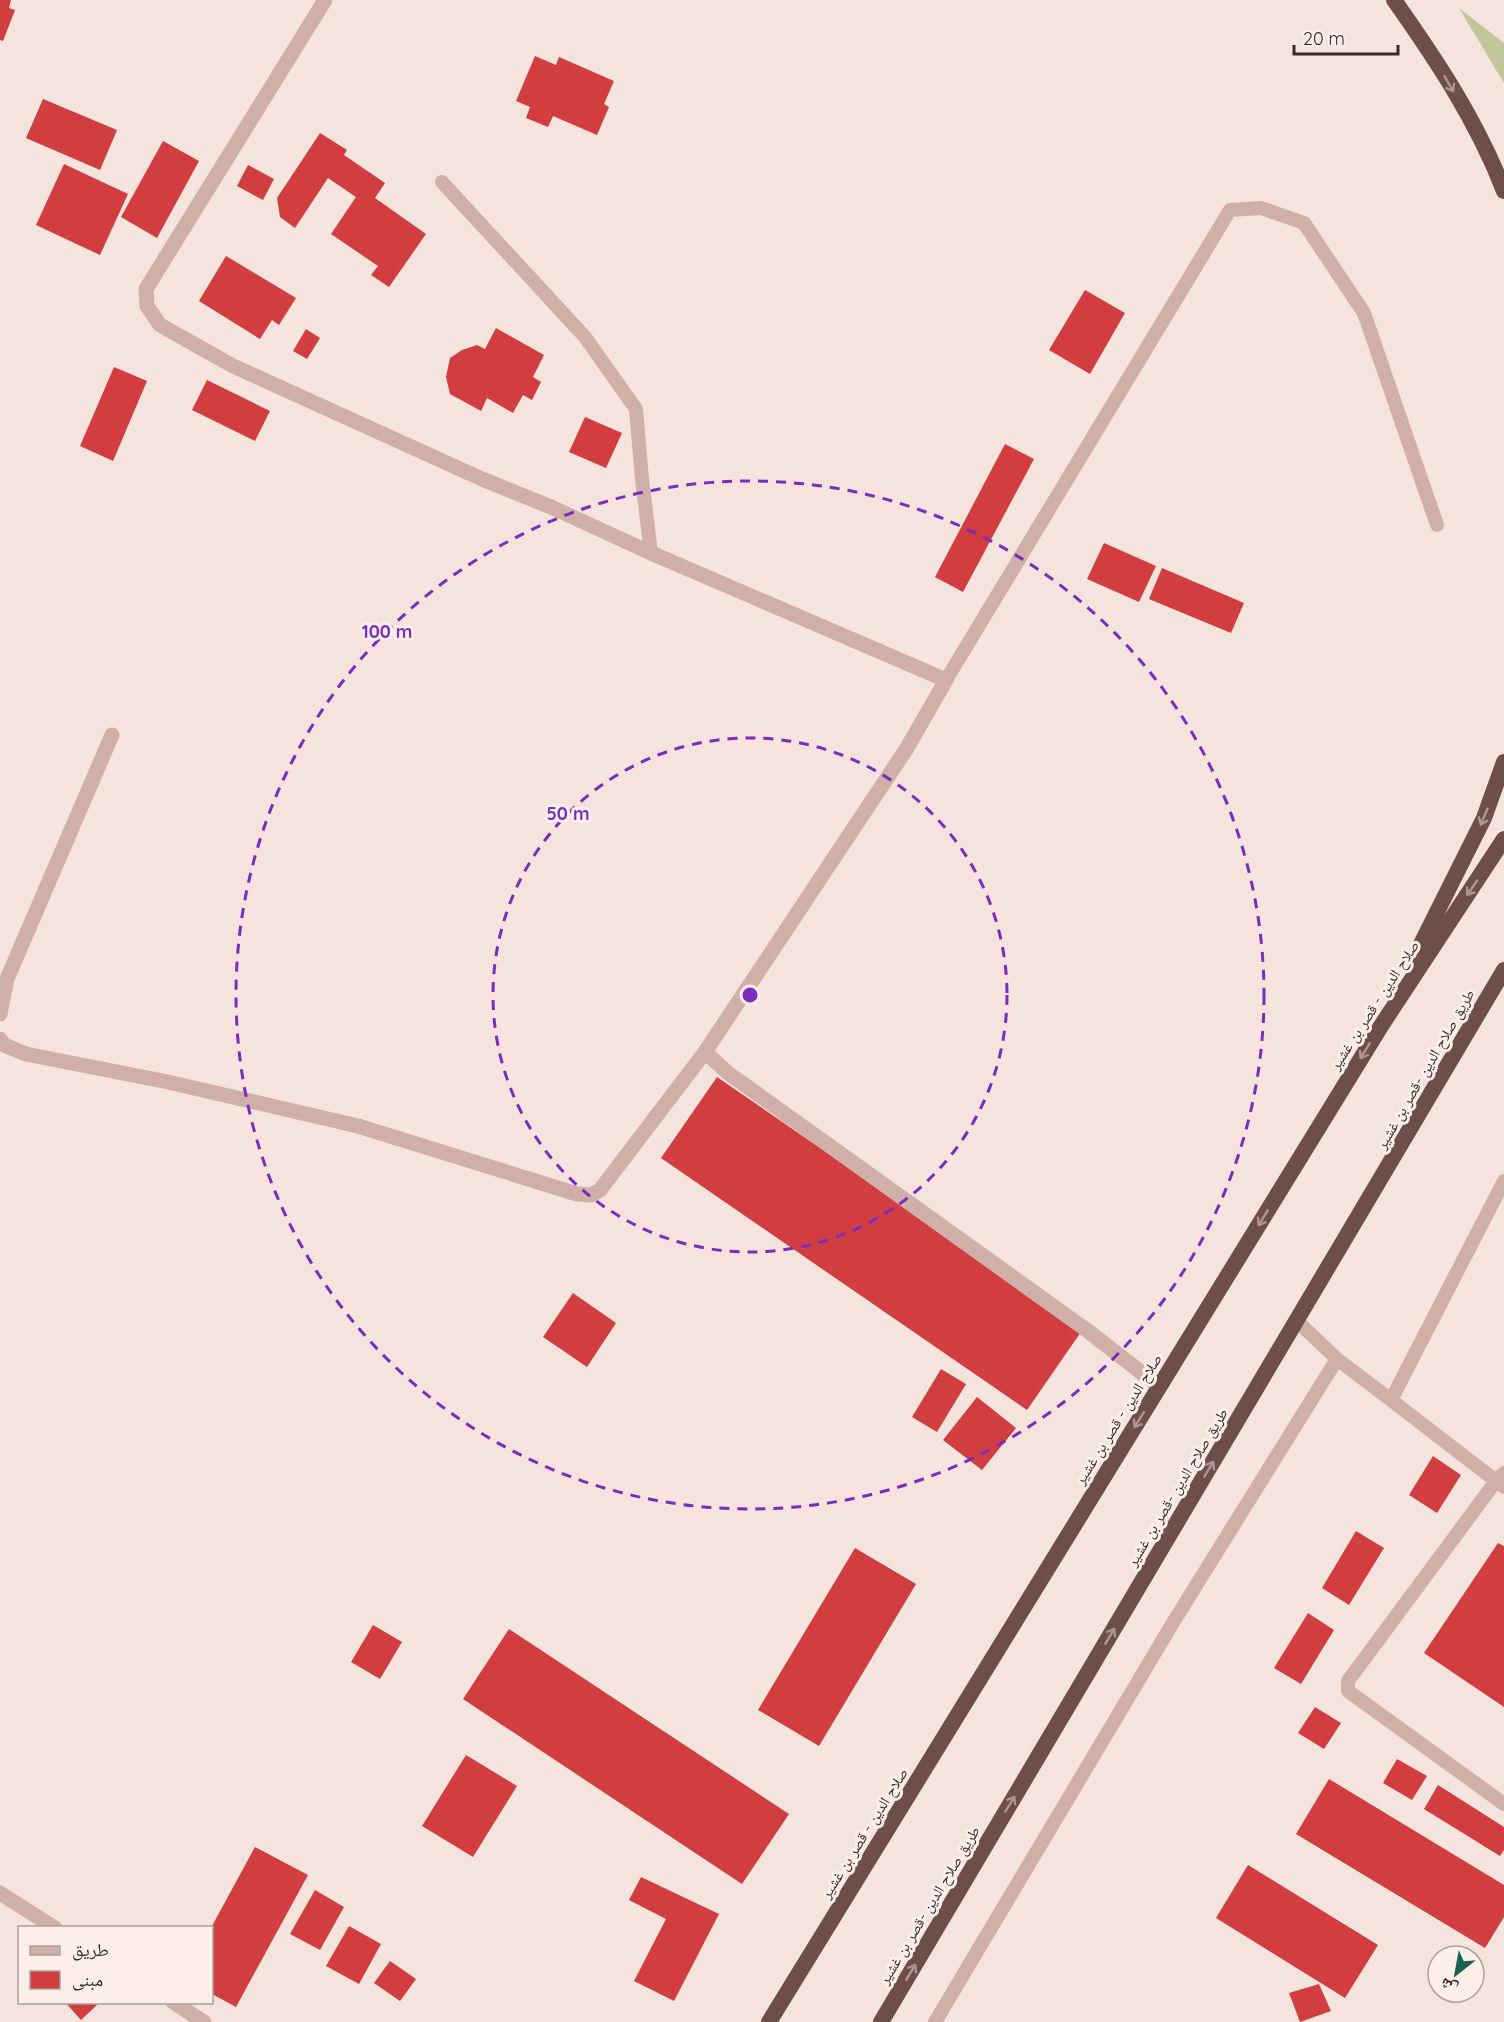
<svg xmlns="http://www.w3.org/2000/svg" width="1504" height="2022" viewBox="0 0 1504 2022" font-family="Quicksand,'Noto Naskh Arabic',sans-serif">
<rect width="100%" height="100%" fill="#f5e3dd"/>
<!-- green -->
<path fill="#c2c69b" d="M1459,8L1504,43V83Z"/>
<!-- building -->
<path fill="#d23d3f" d="M0,0H11L9,8L15,10L3,41L0,40Z
M535,56L556,65L559,57L614,81L604,104L609,107L597,135L553,116L548,127L526,118L530,107L516,101Z
M43,99L117,130L100,170L26,138Z
M320,133L347,150L344,155L385,183L375,198L426,234L389,287L371,275L378,266L331,234L356,197L328,178L295,228L280,217L277,198Z
M163,141L199,161L157,238L121,217Z
M64,164L128,194L100,255L36,225Z
M248,165L274,179L263,200L237,186Z
M226,256L296,298L279,325L272,320L260,339L199,301Z
M1085,290L1125,313L1090,374L1049,350Z
M496,328L544,355L533,377L541,382L532,400L523,395L513,413L487,398L481,411L450,394L446,377L450,358L462,350L477,345L485,349Z
M306,329L320,338L307,359L293,351Z
M114,367L147,381L113,461L80,446Z
M207,380L270,411L255,441L192,410Z
M585,417L622,433L606,468L569,452Z
M1005,444L1034,459L963,592L935,577Z
M1104,543L1156,566L1139,602L1087,579Z
M1162,568L1244,603L1231,633L1149,599Z
M717,1077L1083,1329L1027,1410L661,1158Z
M573,1293L616,1323L587,1367L543,1337Z
M941,1369L966,1384L937,1432L912,1417Z
M977,1397L1016,1428L982,1470L943,1440Z
M1433,1456L1461,1475L1437,1513L1409,1495Z
M1356,1531L1384,1548L1349,1605L1322,1588Z
M1498,1543L1504,1546V1707L1424,1653Z
M855,1548L916,1584L819,1746L758,1710Z
M1308,1613L1334,1630L1301,1684L1274,1668Z
M373,1625L402,1642L380,1679L351,1662Z
M509,1629L789,1814L742,1884L463,1699Z
M1315,1707L1341,1723L1324,1749L1298,1733Z
M466,1755L517,1786L473,1857L422,1826Z
M1397,1759L1427,1776L1412,1800L1383,1783Z
M1329,1779L1504,1885V1917L1485,1948L1296,1834Z
M1438,1785L1504,1827V1850L1500,1856L1424,1809Z
M255,1847L308,1875L236,2007L212,1994V1926Z
M1248,1865L1378,1945L1345,1998L1216,1918Z
M641,1877L719,1914L674,2001L634,1981L666,1919L629,1900Z
M315,1890L344,1907L320,1950L290,1934Z
M349,1926L381,1944L359,1984L326,1966Z
M390,1961L416,1979L400,2001L374,1983Z
M1319,1984L1331,2011L1300,2022L1289,1993Z
M65,2002H95L97,2005L81,2020Z"/>
<g fill="none" stroke-linecap="round" stroke-linejoin="round">
<!-- service -->
<path stroke="#cfafa7" stroke-width="14" d="M442,182L585,337L636,409L642,479L651,553
M946,680L1230,210L1261,208L1304,223L1364,313L1437,525
M1504,1181L1391,1400L1504,1487
M1297,1321L1337,1359L1391,1400
M1504,1473L1496,1481L1348,1681V1691L1504,1804
M935,2022L1174,1621L1337,1359"/>
<!-- minor -->
<path stroke="#cfafa7" stroke-width="15" d="M0,1014L7,979L112,735
M0,1039L4,1045L26,1054L168,1082L358,1126L577,1194L591,1195L600,1190L705,1052L907,748L946,680L651,553L551,507L482,479L233,366L160,325L147,306L146,289L325,0
M705,1052L728,1073L1088,1331L1160,1387
M0,1893L55,1928
M173,2002L204,2022"/>
<!-- trunk -->
<path stroke="#6d4e4b" stroke-width="16" d="M1394,0C1437,61 1477,121 1504,191
M1413,960L1484,818L1504,762
M769,2022L1381,1026L1504,839
M881,2022L1504,970"/>
</g>
<!-- one-way arrows -->
<defs><path id="oneway-shaft" d="M-6 0H5M1.5-3L5.5 0L1.5 3" fill="none" stroke-width="1.6" stroke-linecap="round" stroke-linejoin="round" transform="scale(1.5)"/></defs>
<g stroke="#ad9693">
<use href="#oneway-shaft" transform="translate(1449 84) rotate(60)"/>
<use href="#oneway-shaft" transform="translate(1484 817) rotate(113)"/>
<use href="#oneway-shaft" transform="translate(1472 888) rotate(124)"/>
<use href="#oneway-shaft" transform="translate(1365 1051) rotate(121)"/>
<use href="#oneway-shaft" transform="translate(1263 1218) rotate(121)"/>
<use href="#oneway-shaft" transform="translate(1139 1420) rotate(122)"/>
<use href="#oneway-shaft" transform="translate(1209 1469) rotate(-59)"/>
<use href="#oneway-shaft" transform="translate(1110 1636) rotate(-59)"/>
<use href="#oneway-shaft" transform="translate(1010 1804) rotate(-59)"/>
<use href="#oneway-shaft" transform="translate(911 1972) rotate(-59)"/>
</g>
<!-- distance rings -->
<g fill="none" stroke="#7b2cbf" stroke-width="3" stroke-dasharray="10 8">
<circle cx="750" cy="995" r="257"/>
<circle cx="750" cy="995" r="514"/>
</g>
<g text-anchor="middle" dominant-baseline="central" stroke-width="6" stroke-linejoin="round" paint-order="stroke">
<!-- street labels -->
<g font-size="15" fill="#3a2928" stroke="#fcefea">
<text transform="translate(1374 1005) rotate(-57)">صلاح الدين - قصر بن غشير</text>
<text transform="translate(1425 1069) rotate(-60)">طريق صلاح الدين -قصر بن غشير</text>
<text transform="translate(1118 1419) rotate(-58)">صلاح الدين - قصر بن غشير</text>
<text transform="translate(1177 1487) rotate(-59)">طريق صلاح الدين -قصر بن غشير</text>
<text transform="translate(864 1833) rotate(-58)">صلاح الدين - قصر بن غشير</text>
<text transform="translate(929 1905) rotate(-59)">طريق صلاح الدين -قصر بن غشير</text>
</g>
</g>
<circle cx="750" cy="995" r="9" fill="#7b2cbf" stroke="#fcefea" stroke-width="3"/>
<g font-size="18" text-anchor="middle" font-weight="bold" fill="#7b2cbf" stroke="#fcefea" stroke-width="6" stroke-linejoin="round" paint-order="stroke">
<text x="387" y="638">100 m</text>
<text x="568" y="820">50 m</text>
</g>
<!-- legend -->
<rect x="18" y="1926" width="195" height="78" fill="#fcefea" stroke="#aea09c" stroke-width="1.5"/>
<rect x="30" y="1946" width="30" height="9" fill="#cfafa7" stroke="#aea09c" stroke-width="1.5"/>
<text x="72" y="1956" font-size="18" fill="#3a2928">طريق</text>
<rect x="30" y="1971" width="30" height="18" fill="#d23d3f" stroke="#aea09c" stroke-width="1.5"/>
<text x="72" y="1986" font-size="18" fill="#3a2928">مبنى</text>
<!-- north arrow -->
<g transform="translate(1456 1974) rotate(211)"><circle r="28" fill="#fcefea" stroke="#aea09c" stroke-width="1.5"/>
<path d="M0-4.5L10 22L0 15L-10 22Z" fill="#196153"/>
<text y="-9" font-size="16" font-weight="bold" text-anchor="middle" fill="#3a2928">ش</text>
</g>
<!-- scale -->
<path d="M1294 45v9h104v-9" fill="none" stroke="#3a2928" stroke-width="3"/>
<text x="1303" y="45" font-size="18" fill="#3a2928" stroke="#fcefea" stroke-width="4.5" paint-order="stroke">20 m</text>
</svg>
